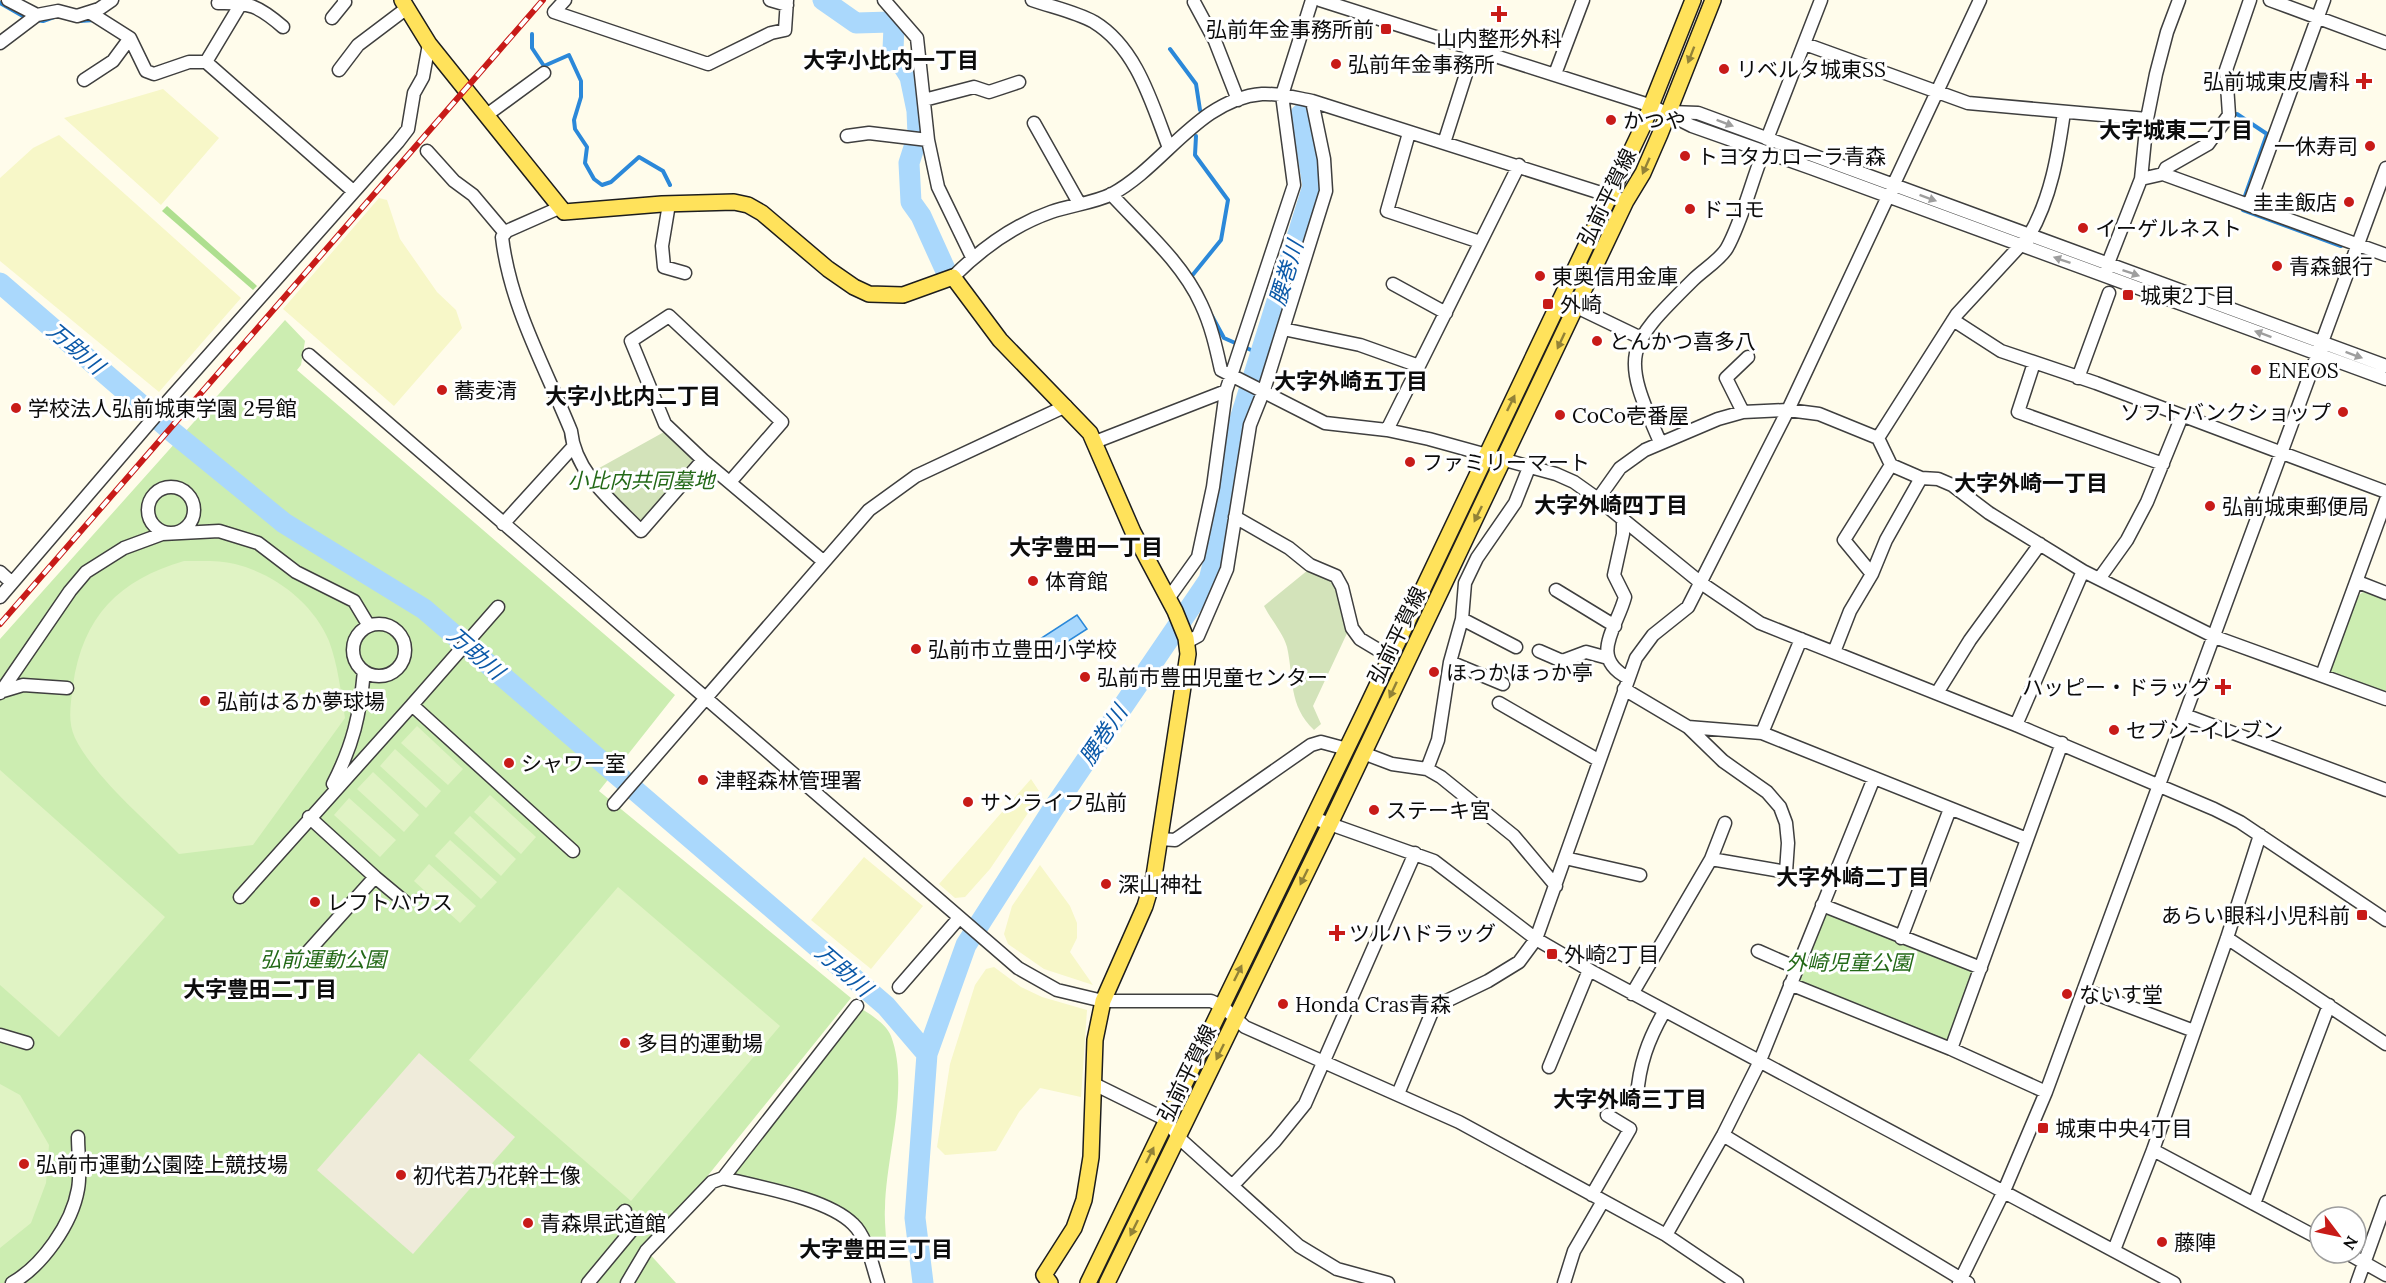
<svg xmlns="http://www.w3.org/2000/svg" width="2386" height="1283" viewBox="0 0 2386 1283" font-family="Lora,'Noto Sans JP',serif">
<rect width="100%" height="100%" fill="#fffceb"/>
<!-- farmland -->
<path fill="#f7f7c8" d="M163,89L219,138L161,205L64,118Z
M59,135L241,298L159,392L0,261V178L33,148Z
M379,198L387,200L400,239L437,292L456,310L462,328L394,406L283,309Z
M1031,779L1041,794L990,869L965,897L955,898L939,884Z
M864,857L923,906L871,969L811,920Z
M1040,865L1070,906L1077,923V938L1070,952L1093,985L1044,969L1008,944L1004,934L1012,906Z
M994,967L1021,987L1042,997L1087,1010L1081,1097L1040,1088L1019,1112L996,1151L945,1155L937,1147L950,1064L975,985L986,969Z"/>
<!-- green -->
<path fill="#ccedb1" d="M285,320L305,341L301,365L297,370L675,695L599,791L851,998L647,1251L676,1283H0V639Z
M2363,592L2386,600V693L2331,672V666L2358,596Z
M1825,913L1975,972L1947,1041L1798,981Z
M857,1006C868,1013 886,1023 891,1036C910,1087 886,1154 885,1208C884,1223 887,1238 886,1253L878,1259L867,1251L863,1240L832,1211L723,1178Z"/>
<!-- forest -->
<path fill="#aedf8f" d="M167,206L257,286L253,290L162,211Z"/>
<!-- cemetery -->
<path fill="#d3e3ba" d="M664,432L698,461L641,526L592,472Z
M1308,570L1329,575L1338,590L1349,629L1313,706L1321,724L1314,730C1288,705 1294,678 1287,647C1283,633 1271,620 1264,606Z"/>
<!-- pitch -->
<path fill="#e0f3c4" d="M184,561C201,561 220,560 235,564C275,574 313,603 329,641C338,665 341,693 345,718L253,845L179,854C147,821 95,778 75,738C67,721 71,703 73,685C83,616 119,580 184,561Z
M417,726L463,769L448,785L401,743Z
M395,749L441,791L426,808L380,766Z
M0,770L165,917L59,1037L0,985Z
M373,772L419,815L404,832L357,789Z
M490,795L536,837L521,854L474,812Z
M349,798L396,840L380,857L334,815Z
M470,816L516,859L501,876L454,833Z
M450,840L497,882L481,899L435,856Z
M429,864L476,906L460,923L414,881Z
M618,887L780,1026L631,1201L469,1060Z
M0,1084L20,1095L49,1145L46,1183L31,1223L0,1248Z"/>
<!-- plaza -->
<path fill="#efebda" d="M419,1053L515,1137L413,1254L317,1170Z"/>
<!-- water -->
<path fill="#aad8fc" stroke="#2b88d9" stroke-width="1.5" d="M1077,615L1087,629L1048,654L1040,639Z"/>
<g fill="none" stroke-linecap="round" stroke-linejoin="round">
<!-- stream -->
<path stroke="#2b88d9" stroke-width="4" d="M0,3L28,19
M35,20L43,21L54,17
M79,21L95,20
M532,34V48L544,66L569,55L581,81V97L574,120L575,129L587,147L585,163L594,179L602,185L611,182L639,157L663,171L670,185
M1170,49L1196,84L1200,110
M2237,114L2267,134L2245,196
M2243,210L2341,246
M1191,277L1221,240L1228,200L1195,155L1196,136
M1212,316L1224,338L1260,354"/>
<!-- river -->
<path stroke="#aad8fc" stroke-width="21" d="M823,0L856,23L891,22L894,26L893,50L910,77L917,111L918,135L909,163L911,202L921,216L945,269
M0,283L175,434L284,523L424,609L886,1006L927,1054
M923,1283L915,1218L927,1054L966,945L1053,809L1209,580L1223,524L1237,429L1313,186L1301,114"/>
<defs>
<path id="minor" d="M8,0L37,15
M565,0L554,12L708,64L771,33L785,30L787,0
M770,0L787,5
M884,0L917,38L928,140L938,187L972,257
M1032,0C1052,7 1076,12 1094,22C1137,48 1152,104 1169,148
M1320,0L1652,106L1692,126L1811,168L2386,379
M2270,0L2386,43
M1194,2L1215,41L1238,100
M218,3C249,2 259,6 283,27
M89,12L130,38L146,71L154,74L189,62H206L353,191
M332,18L345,2L344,0
M0,43L37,15L58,11L77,16L99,9L112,0
M1805,44L1968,103L2147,119
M206,62L242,2
M339,70L358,45L407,8
M1555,74L1583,0
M84,80L113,61L130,38
M924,100L974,87L989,92L1019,82
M1670,112L1698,113L2386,366
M488,114L544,73
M1034,123L1079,203
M1409,133L1387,211L1480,242
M847,136L869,133L928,140
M1767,139L1821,0
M1444,143L1474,49
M427,151L454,181L473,195L505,233
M2163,174L2166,168L2208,144L2229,115L2226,70L2250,0
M2141,179L2163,174L2386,255
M1111,194C1142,228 1182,262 1201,304C1211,325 1216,347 1221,370L1325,423L1387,430L1429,439L1556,474L1574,482L1598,499L1701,583L1760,623L2016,725L2214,809L2240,822L2386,920
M669,204L662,246L664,267L685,273
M2249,205L2324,0
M559,208L507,231L502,237C510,306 545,367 571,431C575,473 613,502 641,531L703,460L823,561
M2105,271L2141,179L2147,119L2156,74L2167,32L2179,0
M953,277C980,250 1014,225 1051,212C1071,205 1094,203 1112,194C1164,166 1199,99 1262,94C1279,93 1296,98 1312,101L1626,201
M1393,284L1446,313
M1560,299L1641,338
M1953,320L2001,351L2096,383L2386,492
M1283,329L1360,345L1419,366
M309,355L1018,968L1057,990L1103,1001H1211L1222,1006L1245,1027L1459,1122L1666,1235L1737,1283
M2034,363L2018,412L2163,464
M2078,378L2109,293
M1743,412L1726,378L1748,357
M1387,430L1519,165
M1878,438L1957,314L2029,236C2051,198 2058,155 2064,112
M1095,442L1226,391
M1660,442C1621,353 1624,348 1693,280C1703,270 1720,260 1727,248C1742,221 1751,183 1763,153
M703,460L665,424L631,341L669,316L782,422L730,482
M148 510a23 23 0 1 1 46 0a23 23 0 1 1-46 0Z
M1598,499L1620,468L1645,450L1718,419L1743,412L1788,410L1819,414L1878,438L1891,465L1921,478L1938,479L1952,485L1989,513L2083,571L2215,637L2386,699
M1235,517L1289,548L1310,565L1336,576L1342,587L1352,628L1360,639L1390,657
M1623,519V534L1614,575L1625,597C1617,628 1588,657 1628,678
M503,524L572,448
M0,572L12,583
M1872,574L1886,540L1921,478
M2099,579L2127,540L2147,502L2182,416
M2358,582L2386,593
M1556,590L1615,626
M0,597L169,400L398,142L408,129L414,93L423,77L429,44
M1168,599L1198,557L1213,487L1226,391L1294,185L1282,95L1312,0
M1462,619L1516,647
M353 650a26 26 0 1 1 52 0a26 26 0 1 1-52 0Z
M1187,642L1198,636L1227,569L1250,425L1264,390L1326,191L1324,159L1312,101
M1539,651L1562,661L1586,652L1608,658
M1834,652L1850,611L1872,574L1844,540L1891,465
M1450,662L1503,684
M2322,675L2386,500
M1624,689L1688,727L1723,761L1767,792L1780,807L1786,823L1788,843L1786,872L1711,859L1632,994
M3,691L23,685L67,688
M0,693L70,591L86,572L124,548L162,534L219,531L258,543L296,572L354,601L369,626
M1937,693L1970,640L2040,544
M1499,703L1598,760
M412,705L498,607
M2185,715L2386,790
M2016,725L2083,571
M1688,727L1762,733L2027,839
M1762,733L1801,639
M1363,753L1392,764L1427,769L1441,777L1514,836L1556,886
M1427,769L1438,740L1450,662L1462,619L1465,583L1477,558L1515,503L1530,465
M333,784C353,745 360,715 364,671
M614,804L869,510L916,476L1066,406
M309,817L375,877
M1313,818L1434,861L1536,939L1591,971L2174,1283
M1160,839L1175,840L1311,745L1321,742L1347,749
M1565,858L1640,875
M1711,859L1725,823
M240,897L412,705L573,851
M1822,905L1981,968
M1901,938L1950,809
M2227,938L2386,1044
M1758,951L1797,968
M305,955L375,877L405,902
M1790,984L1951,1049L2046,1092
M899,987L959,918
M2085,990L2194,1031
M0,1035L27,1043
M1951,1049L2062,743
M1549,1067L1589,970
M1094,1084L1167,1120L1179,1138L1299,1246L1337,1269L1388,1283
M1398,1094L1434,1007L1488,981L1519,962L1536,939L1636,658L1653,635L1688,607L1788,410L1980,0
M1637,1097C1639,1065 1648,1040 1664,1012
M1723,1135L1968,1283
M2153,1150L2320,1239
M723,1178C758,1187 827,1198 853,1224C867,1237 872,1265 878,1283
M1233,1185L1275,1141L1305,1104L1415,853
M1592,1195L1630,1129L1607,1115
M2254,1204L2329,1005
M1666,1235L1723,1135L1759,1063L1874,778
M2114,1250L2153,1150L2227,938L2260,835
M2347,1253L2386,1275
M12,1283C42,1266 72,1224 78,1189C81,1173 78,1153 78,1137
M588,1283L632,1230L619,1218L625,1211
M627,1283L646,1251L712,1182L723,1178L857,1006
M1564,1283L1574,1251L1603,1201
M1959,1283L2004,1191L2046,1092L2386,168
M2357,1283L2386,1202"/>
<path id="major" d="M402,0L429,44L564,212L662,204L734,202L748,205L762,213L828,269L854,287L869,294L903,295L953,277L1000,340L1090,433L1133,532L1175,611L1186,638L1188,654L1154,876L1145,906L1103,1001L1095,1040L1091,1157L1084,1200L1074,1228L1044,1275L1050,1283
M1088,1283L1363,715L1643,126L1693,0
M1107,1283L1330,824L1626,201L1643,173L1660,134L1713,0"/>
</defs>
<!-- minor casing -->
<use href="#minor" stroke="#3f3f3f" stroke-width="15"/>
<!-- major casing -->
<use href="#major" stroke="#1d1d1d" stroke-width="18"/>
<!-- minor -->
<use href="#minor" stroke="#fff" stroke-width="12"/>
<!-- major -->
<use href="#major" stroke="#ffe25b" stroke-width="15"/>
<defs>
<path id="rail" d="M0,624L543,0"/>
</defs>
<!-- rail casing -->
<use href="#rail" stroke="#c81b18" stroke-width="6"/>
<!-- rail -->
<use href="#rail" stroke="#fff" stroke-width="4" stroke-dasharray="11" stroke-linecap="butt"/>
</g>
<!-- one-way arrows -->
<defs><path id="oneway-solid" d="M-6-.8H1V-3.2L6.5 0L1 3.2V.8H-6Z" transform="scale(1.5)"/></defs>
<g fill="#928237">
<use href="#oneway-solid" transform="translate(1691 55) rotate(111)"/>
<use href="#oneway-solid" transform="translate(1646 166) rotate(114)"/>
<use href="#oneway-solid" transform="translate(1561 341) rotate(115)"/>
<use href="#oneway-solid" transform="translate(1511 403) rotate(-64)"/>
<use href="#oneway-solid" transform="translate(1478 514) rotate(116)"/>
<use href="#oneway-solid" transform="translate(1393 690) rotate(115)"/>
<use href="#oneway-solid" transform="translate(1304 877) rotate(116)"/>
<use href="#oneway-solid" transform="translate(1238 973) rotate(-64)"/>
<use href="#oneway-solid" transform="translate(1220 1052) rotate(116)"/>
<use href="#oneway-solid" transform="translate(1150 1155) rotate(-64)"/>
<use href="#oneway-solid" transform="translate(1134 1228) rotate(116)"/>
</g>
<g fill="#9e9e9e">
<use href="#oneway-solid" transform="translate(1725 123) rotate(21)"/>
<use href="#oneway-solid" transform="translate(1928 198) rotate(20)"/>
<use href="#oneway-solid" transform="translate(2062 260) rotate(-161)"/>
<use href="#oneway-solid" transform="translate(2131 273) rotate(19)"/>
<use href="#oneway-solid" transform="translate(2263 334) rotate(-160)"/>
<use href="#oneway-solid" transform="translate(2354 355) rotate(20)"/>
</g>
<!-- markers -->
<g fill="#c81b18" stroke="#fff" stroke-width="2">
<path d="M1496 5h6v6h6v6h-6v6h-6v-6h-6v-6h6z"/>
<rect x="1380" y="23" width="12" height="12" rx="3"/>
<circle cx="1336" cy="64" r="6"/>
<circle cx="1724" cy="69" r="6"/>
<path d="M2361 72h6v6h6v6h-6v6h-6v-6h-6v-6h6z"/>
<circle cx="1611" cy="120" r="6"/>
<circle cx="2370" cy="146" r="6"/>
<circle cx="1685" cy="156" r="6"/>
<circle cx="2349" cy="202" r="6"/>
<circle cx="1690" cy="209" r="6"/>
<circle cx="2083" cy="228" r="6"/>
<circle cx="2277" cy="266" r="6"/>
<circle cx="1540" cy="276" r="6"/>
<rect x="2122" y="289" width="12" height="12" rx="3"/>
<rect x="1542" y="298" width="12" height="12" rx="3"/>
<circle cx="1597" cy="341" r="6"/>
<circle cx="2256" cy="370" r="6"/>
<circle cx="442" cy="390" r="6"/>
<circle cx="16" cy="408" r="6"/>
<circle cx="2343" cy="412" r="6"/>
<circle cx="1560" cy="415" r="6"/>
<circle cx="1410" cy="462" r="6"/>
<circle cx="2210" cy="506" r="6"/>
<circle cx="1033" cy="581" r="6"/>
<circle cx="916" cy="649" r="6"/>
<circle cx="1434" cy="672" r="6"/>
<circle cx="1085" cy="677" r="6"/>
<path d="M2220 678h6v6h6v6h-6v6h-6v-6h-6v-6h6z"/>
<circle cx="205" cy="701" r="6"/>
<circle cx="2114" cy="730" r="6"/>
<circle cx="509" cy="763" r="6"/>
<circle cx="703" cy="780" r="6"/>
<circle cx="968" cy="802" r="6"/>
<circle cx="1374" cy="810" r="6"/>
<circle cx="1106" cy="884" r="6"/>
<circle cx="315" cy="902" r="6"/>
<rect x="2356" y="909" width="12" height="12" rx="3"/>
<path d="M1334 924h6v6h6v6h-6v6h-6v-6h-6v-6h6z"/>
<rect x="1546" y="948" width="12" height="12" rx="3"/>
<circle cx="2067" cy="994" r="6"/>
<circle cx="1283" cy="1004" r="6"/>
<circle cx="625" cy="1043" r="6"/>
<rect x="2037" y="1122" width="12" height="12" rx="3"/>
<circle cx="24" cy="1164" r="6"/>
<circle cx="401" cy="1175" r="6"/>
<circle cx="528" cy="1223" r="6"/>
<circle cx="2162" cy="1242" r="6"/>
</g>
<g text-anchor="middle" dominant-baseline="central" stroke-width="6" stroke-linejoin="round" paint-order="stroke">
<!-- poi labels -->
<g font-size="21" fill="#0c0c0c" stroke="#fff" text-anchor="start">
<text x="1374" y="29" text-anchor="end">弘前年金事務所前</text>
<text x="1499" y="38" text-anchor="middle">山内整形外科</text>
<text x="1348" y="64">弘前年金事務所</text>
<text x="1736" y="69">リベルタ城東SS</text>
<text x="2350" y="81" text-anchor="end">弘前城東皮膚科</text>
<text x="1623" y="120">かつや</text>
<text x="2358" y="146" text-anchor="end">一休寿司</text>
<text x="1697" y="156">トヨタカローラ青森</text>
<text x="2337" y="202" text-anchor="end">圭圭飯店</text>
<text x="1702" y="209">ドコモ</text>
<text x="2095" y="228">イーゲルネスト</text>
<text x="2289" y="266">青森銀行</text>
<text x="1552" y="276">東奥信用金庫</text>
<text x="2140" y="295">城東2丁目</text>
<text x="1560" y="304">外崎</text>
<text x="1609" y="341">とんかつ喜多八</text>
<text x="2268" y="370">ENEOS</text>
<text x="454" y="390">蕎麦清</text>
<text x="28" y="408">学校法人弘前城東学園 2号館</text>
<text x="2331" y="412" text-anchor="end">ソフトバンクショップ</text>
<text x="1572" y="415">CoCo壱番屋</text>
<text x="1422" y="462">ファミリーマート</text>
<text x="2222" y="506">弘前城東郵便局</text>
<text x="1045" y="581">体育館</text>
<text x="928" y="649">弘前市立豊田小学校</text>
<text x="1446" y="672">ほっかほっか亭</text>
<text x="1097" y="677">弘前市豊田児童センター</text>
<text x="2211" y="687" text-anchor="end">ハッピー・ドラッグ</text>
<text x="217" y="701">弘前はるか夢球場</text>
<text x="2126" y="730">セブン-イレブン</text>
<text x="521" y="763">シャワー室</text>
<text x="715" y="780">津軽森林管理署</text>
<text x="980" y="802">サンライフ弘前</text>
<text x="1386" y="810">ステーキ宮</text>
<text x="1118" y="884">深山神社</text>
<text x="327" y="902">レフトハウス</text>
<text x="2350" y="915" text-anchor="end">あらい眼科小児科前</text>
<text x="1349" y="933">ツルハドラッグ</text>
<text x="1564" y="954">外崎2丁目</text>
<text x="2079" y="994">ないす堂</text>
<text x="1295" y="1004">Honda Cras青森</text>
<text x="637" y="1043">多目的運動場</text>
<text x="2055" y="1128">城東中央4丁目</text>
<text x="36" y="1164">弘前市運動公園陸上競技場</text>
<text x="413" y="1175">初代若乃花幹士像</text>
<text x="540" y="1223">青森県武道館</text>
<text x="2174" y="1242">藤陣</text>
</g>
<!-- street labels -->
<g font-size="21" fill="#0c0c0c" stroke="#fff">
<text transform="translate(1607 197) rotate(-64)">弘前平賀線</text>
<text transform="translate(1397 635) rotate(-64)">弘前平賀線</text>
<text transform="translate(1187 1073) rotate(-64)">弘前平賀線</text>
</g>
<!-- park labels -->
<g font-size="21" font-style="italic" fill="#236917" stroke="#fff">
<text x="641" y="480">小比内共同墓地</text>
<text x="323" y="959">弘前運動公園</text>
<text x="1849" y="962">外崎児童公園</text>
</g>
<!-- neighbourhood labels -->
<g font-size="22" font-weight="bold" fill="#0c0c0c" stroke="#fff">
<text x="891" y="60">大字小比内一丁目</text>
<text x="2176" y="130">大字城東二丁目</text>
<text x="1351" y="381">大字外崎五丁目</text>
<text x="633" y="396">大字小比内二丁目</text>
<text x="2031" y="483">大字外崎一丁目</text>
<text x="1611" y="505">大字外崎四丁目</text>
<text x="1086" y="547">大字豊田一丁目</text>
<text x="1853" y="877">大字外崎二丁目</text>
<text x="260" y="989">大字豊田二丁目</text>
<text x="1630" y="1099">大字外崎三丁目</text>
<text x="876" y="1249">大字豊田三丁目</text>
</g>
<!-- water labels -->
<g font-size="22" font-style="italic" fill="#0b59a8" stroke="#fff">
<text transform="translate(1286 273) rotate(-73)">腰巻川</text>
<text transform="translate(76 348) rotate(40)">万助川</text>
<text transform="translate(476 653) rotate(41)">万助川</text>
<text transform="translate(1103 735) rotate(-56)">腰巻川</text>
<text transform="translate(844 970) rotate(41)">万助川</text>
</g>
</g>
<!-- north arrow -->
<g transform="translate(2338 1235) rotate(122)"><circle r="28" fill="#ffffff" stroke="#9e9e9e" stroke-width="1.5"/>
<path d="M0-4.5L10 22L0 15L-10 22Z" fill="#c81b18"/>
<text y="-9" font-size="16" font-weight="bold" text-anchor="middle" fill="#0c0c0c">N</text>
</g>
</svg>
